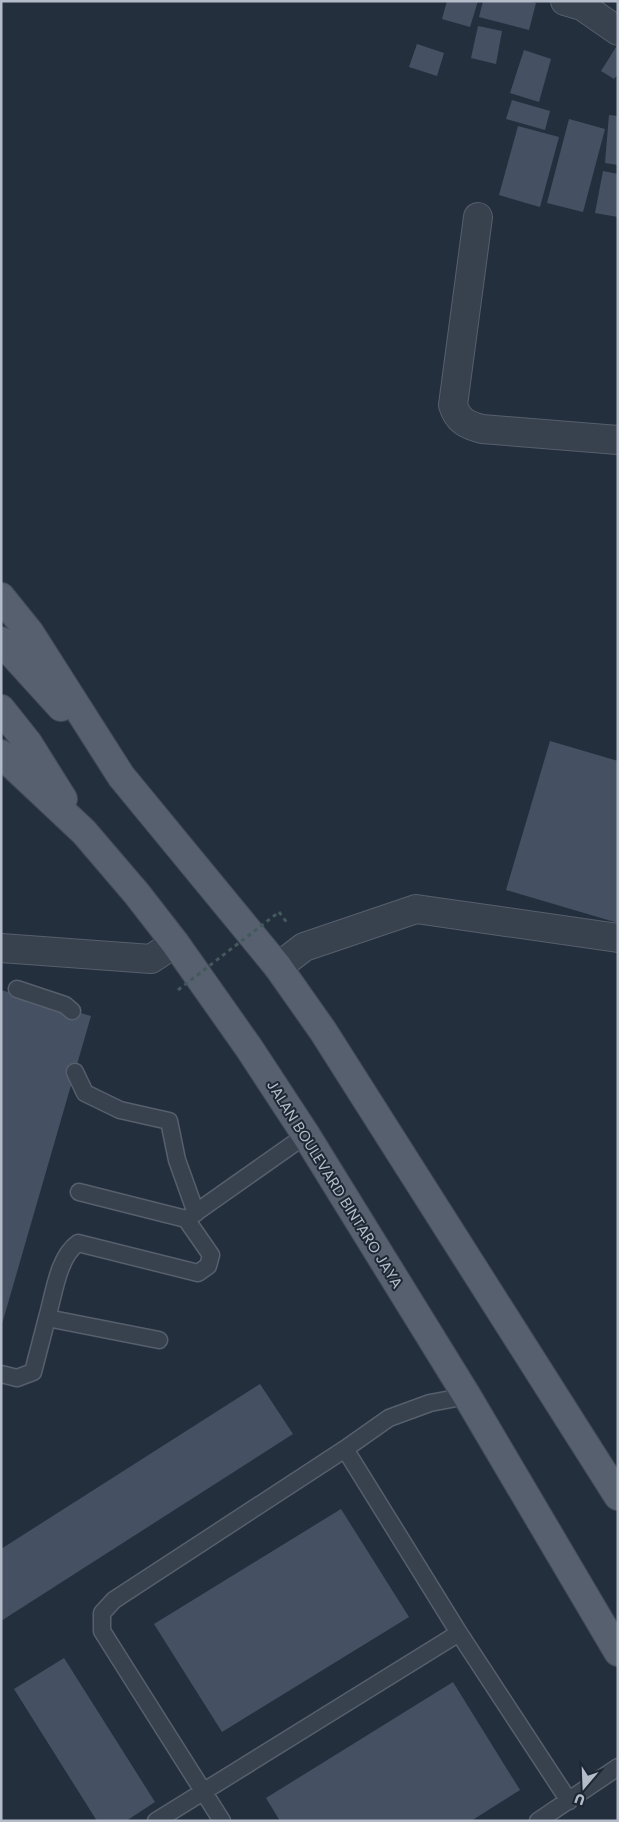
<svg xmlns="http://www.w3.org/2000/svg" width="619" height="1822" viewBox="0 0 619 1822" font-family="Poppins,sans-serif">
<rect width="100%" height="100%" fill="#242f3e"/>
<!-- building -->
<path fill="#455162" d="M447,1H478L470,27L442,19Z
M483,1H529L536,3L529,30L479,17Z
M478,26L502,31L496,64L471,58Z
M417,44L444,53L437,76L409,67Z
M618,44V74L614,79L601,71Z
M524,50L551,59L539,102L510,93Z
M512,100L550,111L545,130L506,119Z
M609,115L618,116V165L605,163Z
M569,119L605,129L583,212L547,203Z
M518,126L559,137L540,207L499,195Z
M603,171L618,174V217L595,213Z
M550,741L618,761V923L506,890Z
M1,990L91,1016L2,1324H1Z
M260,1384L293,1434L1,1621V1549Z
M341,1509L409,1617L222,1732L154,1624Z
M64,1658L155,1802L126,1821H97L14,1689Z
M453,1682L520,1790L471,1821H280L266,1798Z"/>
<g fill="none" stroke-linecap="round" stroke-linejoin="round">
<defs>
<path id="lane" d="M17,989L65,1005L72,1011
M75,1072L85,1093L120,1110L169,1121L177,1160L196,1213
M188,1218L306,1135
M47,1318C54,1294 58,1257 78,1243L198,1273L208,1266L211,1255L186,1219L79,1192
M1,1374L17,1378L33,1372L47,1318L159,1340
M345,1449L459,1633L569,1801
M156,1821L459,1633
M222,1821L102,1631V1613L114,1600L345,1449L389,1418L430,1403L467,1396
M538,1821L618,1767"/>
<path id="street" d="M565,1L582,6L618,31
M478,217L453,405C458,421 467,425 482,429L618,440
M1,948L151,959L175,943
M278,967L304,947L416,909L618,938"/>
<path id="primary" d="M1,597L30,633L121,776L278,967L323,1031L618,1496
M1,641L61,707
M1,709L28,743L63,799
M1,754L84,832L137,894L175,943L249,1048L306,1135L467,1396L618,1652"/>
</defs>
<!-- lane casing -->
<use href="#lane" stroke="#565f6c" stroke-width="19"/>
<!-- street casing -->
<use href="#street" stroke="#565f6c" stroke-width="30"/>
<!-- primary casing -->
<use href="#primary" stroke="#414a57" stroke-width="30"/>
<!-- path -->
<path stroke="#44595c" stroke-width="3" stroke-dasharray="4 4" stroke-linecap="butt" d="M279,912L288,924"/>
<!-- lane -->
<use href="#lane" stroke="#38414e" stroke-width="16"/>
<!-- street -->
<use href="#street" stroke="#38414e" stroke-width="28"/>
<!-- primary -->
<use href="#primary" stroke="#56606e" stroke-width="28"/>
<!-- path-bridge -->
<path stroke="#44595c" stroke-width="3" stroke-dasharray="4 4" stroke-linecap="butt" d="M178,990L279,912"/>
</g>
<g text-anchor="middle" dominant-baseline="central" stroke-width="4" stroke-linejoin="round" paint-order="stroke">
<!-- street labels -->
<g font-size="15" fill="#b4bcc9" stroke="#1d2633">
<text transform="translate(335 1184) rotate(58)">JALAN BOULEVARD BINTARO JAYA</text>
</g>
</g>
<!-- border -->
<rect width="619" height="1822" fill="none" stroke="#b4bcc9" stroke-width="5"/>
<!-- north arrow -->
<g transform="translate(584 1787) rotate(199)" stroke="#1d2633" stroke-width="4" paint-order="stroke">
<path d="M0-4L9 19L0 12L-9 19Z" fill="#b4bcc9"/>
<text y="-8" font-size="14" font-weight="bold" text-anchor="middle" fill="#b4bcc9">U</text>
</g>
</svg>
